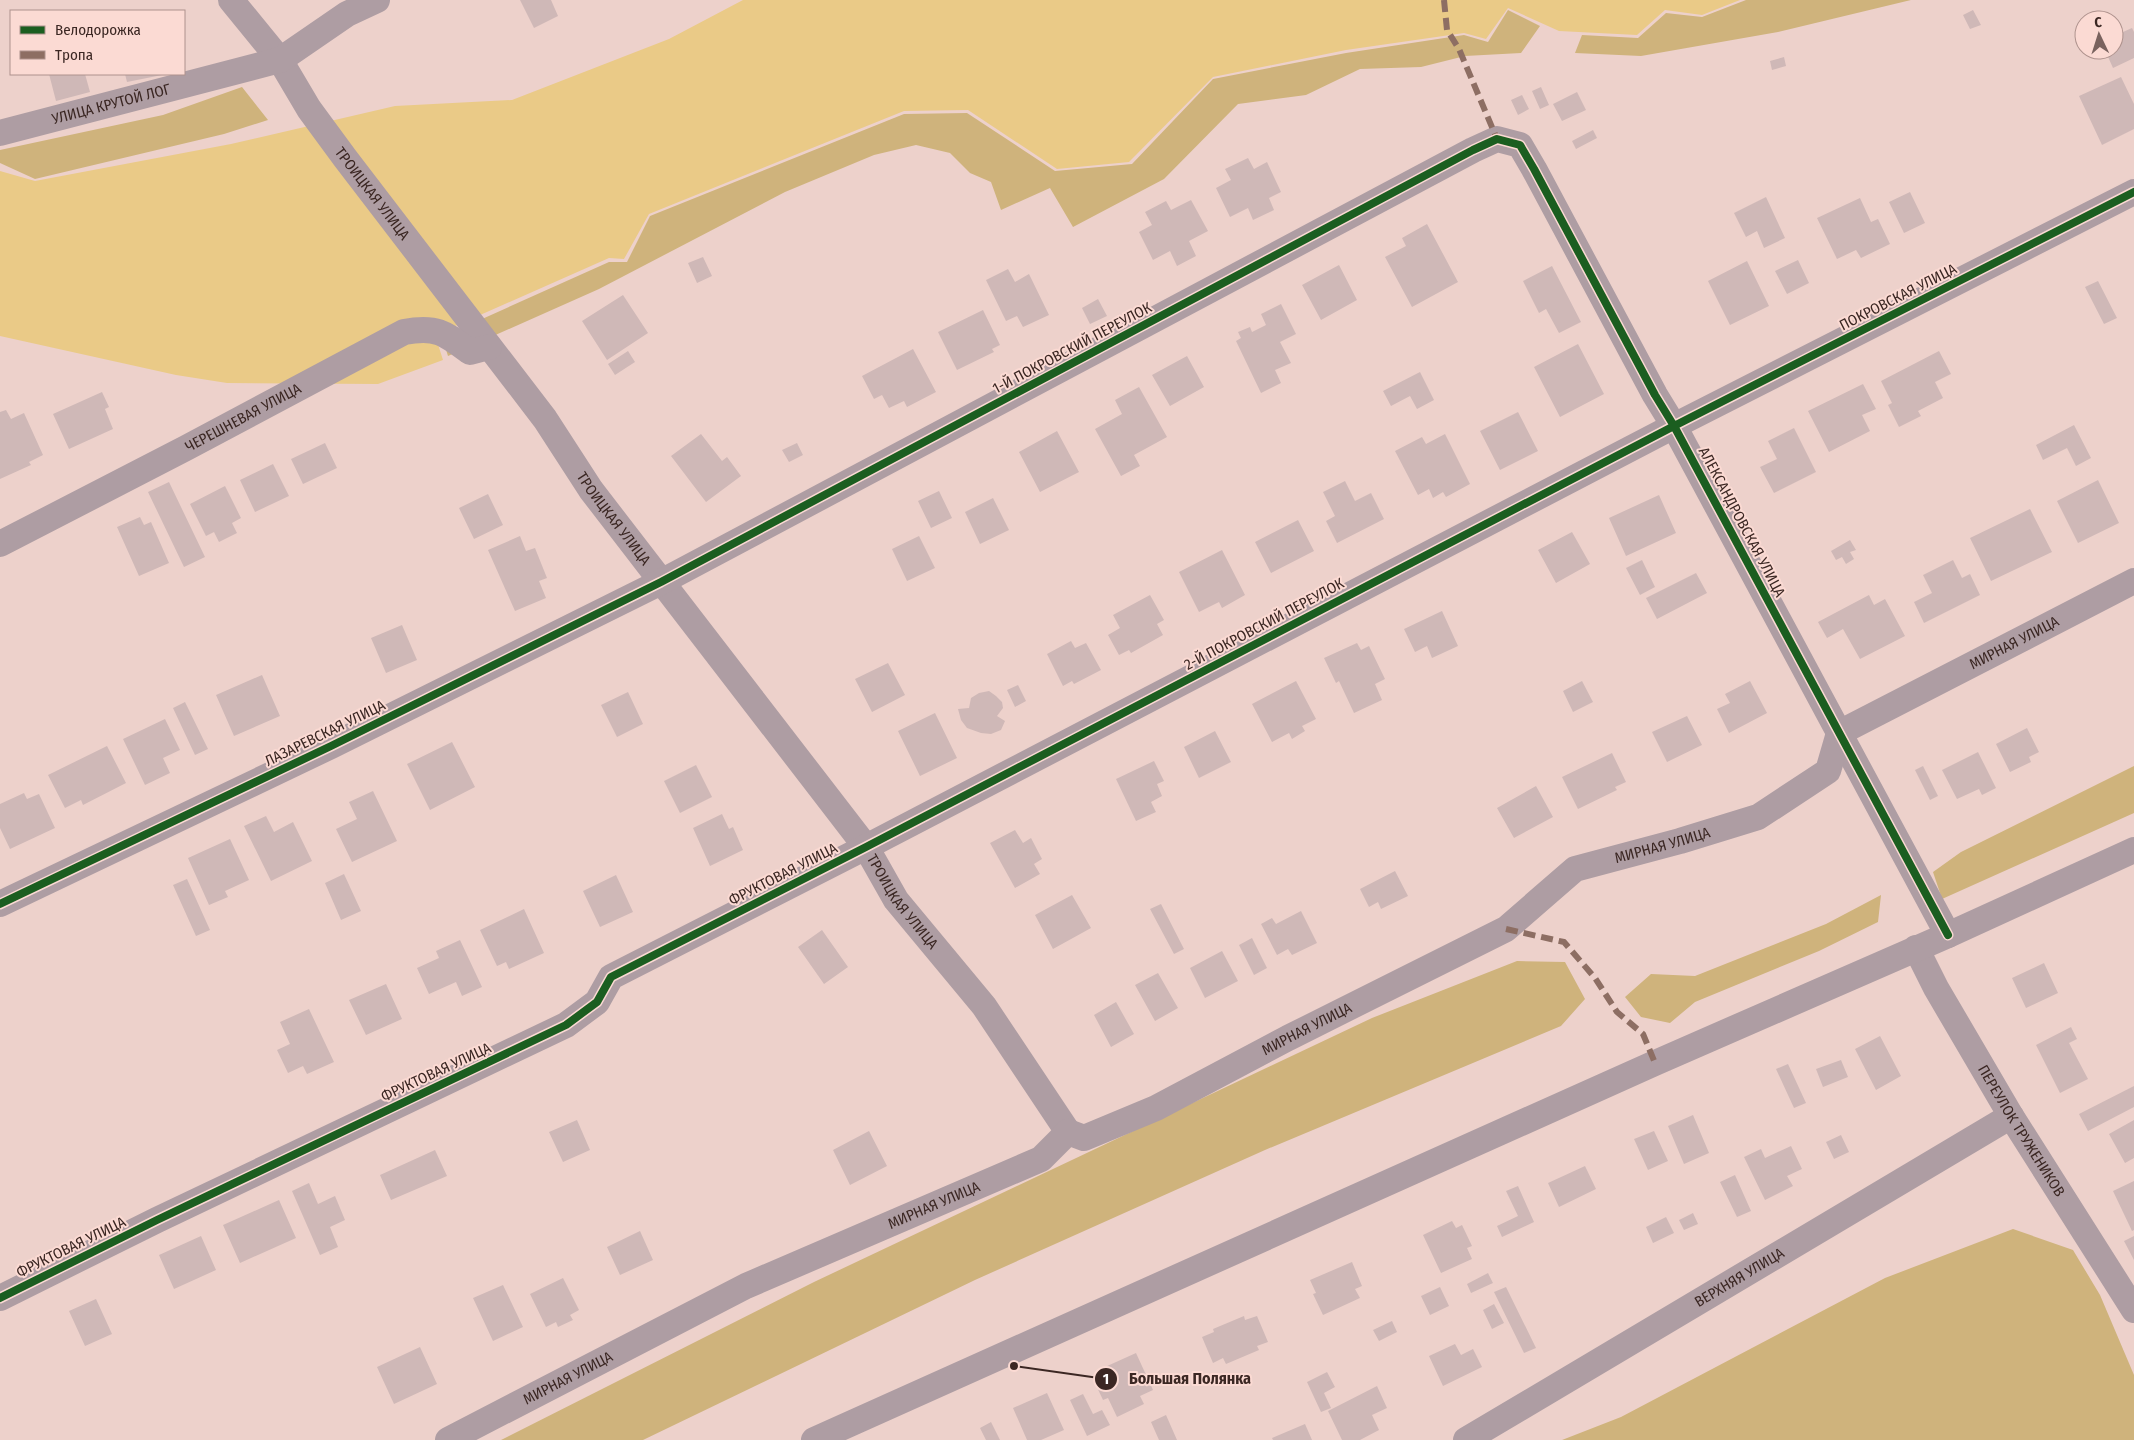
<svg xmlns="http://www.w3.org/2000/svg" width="2134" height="1440" viewBox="0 0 2134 1440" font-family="'Fira Sans Condensed',sans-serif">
<rect width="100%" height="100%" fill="#edd1cb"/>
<!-- green -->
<path fill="#eaca87" d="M743,0H1740L1702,15L1665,10L1637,35L1559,31L1508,8L1486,39L1464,33L1346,50L1213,77L1129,162L1057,169L968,110L904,111L649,214L624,259L609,258L435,335L443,360L378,384L227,383L176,375L0,336V171L35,181L231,144L395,106L512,100L669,39Z"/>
<!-- forest -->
<path fill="#cfb37c" d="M1746,0H1911L1778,32L1641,56L1575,53L1582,35L1638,38L1666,13L1702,17Z
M1508,10L1540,26L1521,53L1465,56L1421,67L1360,69L1306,95L1238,104L1164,179L1073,227L1050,188L1001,210L991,182L970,173L950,153L916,145L874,155L785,192L599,289L448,356L442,337L609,262H627L650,216L904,114L967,113L1055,171L1132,164L1213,79L1346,53L1464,35L1488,42Z
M242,87L268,120L224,134L35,179L0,163V150L163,115Z
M2134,766V813L1942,899L1933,872L1961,852Z
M1881,895L1878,922L1819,951L1695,1002L1670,1023L1641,1017L1625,997L1651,974L1695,976L1826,924Z
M1517,961L1565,962L1585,999L1561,1026L1265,1150L975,1280L643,1440H501L814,1282L1372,1018Z
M2013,1229L2073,1250L2100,1295L2134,1375V1440H1562L1621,1417L1885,1278Z"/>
<!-- building -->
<path fill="#cfb8b7" d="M520,0H551L558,16L534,28Z
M1973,10L1981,25L1970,29L1963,15Z
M2132,28L2134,32V58L2113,68L2105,50H2114V36Z
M1784,57L1786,66L1772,70L1770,61Z
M49,74H85L90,92L56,101Z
M125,74H162V75L127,82Z
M2121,77L2134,104V129L2102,145L2079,96Z
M1541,87L1549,105L1540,109L1532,91Z
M1577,92L1586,110L1562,121L1553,104Z
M1522,95L1529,109L1518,115L1511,100Z
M1593,130L1597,138L1576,149L1572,141Z
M1248,158L1254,169L1267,162L1281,192L1269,198L1274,210L1253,220L1248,208L1230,217L1216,188L1231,180L1225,169Z
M1910,192L1925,223L1904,233L1889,202Z
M1766,197L1785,238L1764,248L1757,231L1746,237L1734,213Z
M1860,198L1871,222L1878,219L1890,244L1861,258L1856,250L1837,259L1817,218Z
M1191,200L1208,231L1189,241L1196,256L1177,266L1170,251L1153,260L1139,232L1152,225L1145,212L1166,201L1171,210Z
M1427,224L1458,282L1412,307L1385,257L1406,246L1402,238Z
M703,257L712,276L697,283L688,263Z
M1798,260L1809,283L1787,294L1775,271Z
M1747,261L1769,306L1730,325L1708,281Z
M1339,265L1357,300L1321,320L1302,285Z
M1552,266L1581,322L1559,333L1546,309L1539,313L1523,281Z
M1008,269L1015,282L1029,274L1049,315L1023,327L1017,316L1006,321L986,280Z
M2098,281L2117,318L2104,324L2085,287Z
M623,295L648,333L607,360L582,321Z
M1098,299L1107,316L1090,324L1082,308Z
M1281,304L1296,334L1280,342L1291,363L1275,370L1281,383L1261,393L1236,341L1241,338L1238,332L1250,327L1252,332L1266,325L1261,314Z
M983,310L1000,345L992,349L994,352L957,370L938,332Z
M1578,344L1604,394L1560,417L1534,367Z
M913,349L936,392L907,407L904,401L889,408L882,395L874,399L862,376Z
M628,351L635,362L615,375L608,364Z
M1939,351L1951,374L1935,382L1943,398L1918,411L1921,416L1899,427L1888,405L1892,403L1881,381Z
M1187,356L1204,387L1170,406L1152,375Z
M1420,372L1434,400L1417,409L1410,396L1391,406L1383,391Z
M1863,384L1876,409L1862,415L1870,431L1829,452L1808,411Z
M1139,387L1167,437L1134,455L1140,466L1121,476L1095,429L1122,414L1115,400Z
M102,392L109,407L105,409L113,429L69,449L53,414Z
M6,410L11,419L24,413L43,455L29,462L31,465L0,479V412Z
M1518,412L1538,451L1500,470L1480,431Z
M2074,425L2091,458L2076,466L2067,448L2043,460L2036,445Z
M1794,428L1816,472L1774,493L1760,467L1777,459L1768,441Z
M1057,431L1079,472L1040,492L1019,452Z
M701,434L722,461L727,457L741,476L706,502L671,456Z
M1445,434L1470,484L1446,497L1443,492L1433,498L1429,489L1418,495L1395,451L1422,437L1426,444Z
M325,443L337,468L303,484L291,459Z
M797,443L803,455L789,462L782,450Z
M273,464L289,496L255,512L240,480Z
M2098,480L2119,523L2078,543L2057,501Z
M1345,481L1355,501L1371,493L1384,519L1337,543L1326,521L1335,516L1323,492Z
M169,482L205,557L184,567L148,492Z
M225,486L241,518L232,523L237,533L219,542L214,532L206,536L190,504Z
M939,491L952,518L931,528L918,501Z
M488,494L503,525L474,539L459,508Z
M1659,495L1676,533L1626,556L1609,518Z
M993,498L1009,530L980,544L965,512Z
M2030,509L2052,552L1991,581L1970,538Z
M140,517L144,525L151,522L169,563L139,576L117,527Z
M1298,520L1314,551L1271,573L1255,542Z
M1572,532L1590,564L1556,583L1538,550Z
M520,536L526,551L535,548L547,578L539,581L546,598L515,611L488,550Z
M919,536L935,568L907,581L892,549Z
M1850,540L1856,550L1850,552L1854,559L1846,564L1842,557L1836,560L1831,551Z
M1222,550L1245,595L1222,608L1219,602L1199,612L1179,572Z
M1642,560L1655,587L1640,595L1626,568Z
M1953,560L1962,578L1970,574L1980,595L1924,623L1914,602L1932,593L1923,575Z
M1696,573L1707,593L1657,619L1646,598Z
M1150,595L1164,620L1157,624L1163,635L1131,653L1129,650L1119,655L1108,635L1120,628L1113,615Z
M1869,595L1874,605L1885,599L1905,636L1860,659L1843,629L1827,638L1818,622Z
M1442,611L1458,646L1432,658L1427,646L1415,652L1404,629Z
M402,625L417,660L386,673L371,638Z
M1071,641L1075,648L1086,643L1101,670L1074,684L1072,681L1063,686L1047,654Z
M1357,643L1361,650L1369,646L1385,679L1375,684L1382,700L1354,713L1339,681L1336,683L1324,658Z
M888,663L905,695L872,712L855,679Z
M262,675L280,716L234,736L216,695Z
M1296,681L1316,719L1302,726L1305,731L1292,739L1289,733L1272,742L1252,704Z
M1582,681L1593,702L1573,712L1563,691Z
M1750,681L1767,713L1729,733L1717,709L1730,703L1725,694Z
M1018,685L1026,701L1015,707L1007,690Z
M989,691L996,696L1002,702L1003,708L997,716L1005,721L1001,730L991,734L981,733L967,728L961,720L958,709L969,708L971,698L979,693Z
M628,692L643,724L617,737L601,705Z
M185,702L208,749L195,755L173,708Z
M935,713L957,758L920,776L898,731Z
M1687,716L1702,745L1667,762L1652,732Z
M165,719L180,750L163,758L170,773L145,785L123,739Z
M2027,728L2039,752L2029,757L2031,762L2010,772L1996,744Z
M1215,731L1231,762L1199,778L1184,747Z
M452,742L475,787L430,810L407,764Z
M107,746L126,783L83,805L81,800L65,808L48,775Z
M1978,752L1996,788L1982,795L1979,789L1957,799L1942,770Z
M1612,753L1626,782L1615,787L1617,790L1578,809L1562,777Z
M1154,761L1164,781L1157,784L1162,796L1151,802L1156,812L1136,821L1116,779Z
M696,765L712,797L680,813L664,781Z
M1923,766L1938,796L1930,800L1915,770Z
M1536,786L1553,817L1514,838L1497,808Z
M373,791L397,841L352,862L336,829L357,819L349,802Z
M24,793L27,799L39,794L55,828L10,849L0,828V804Z
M722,814L729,829L733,827L743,850L710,866L693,828Z
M266,816L274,832L293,822L312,861L271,881L244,826Z
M1015,830L1023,843L1031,838L1042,859L1034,864L1040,874L1015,888L990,843Z
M230,839L249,880L225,891L228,897L209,905L188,858Z
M1395,871L1408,896L1381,909L1378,902L1369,907L1360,889Z
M344,874L361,911L341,920L325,883Z
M616,875L633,912L600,927L583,891Z
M187,879L210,930L196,936L173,885Z
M1072,895L1091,928L1053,949L1035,915Z
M1161,904L1184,949L1174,954L1150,909Z
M524,909L544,953L509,969L506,962L497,966L480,930Z
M1301,911L1317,943L1292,955L1288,949L1277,955L1261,924L1272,918L1276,924Z
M822,930L848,967L824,984L798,947Z
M1252,938L1267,968L1254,975L1239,945Z
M460,940L482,987L462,996L456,982L429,994L417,968L439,958L436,951Z
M1222,951L1238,981L1205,998L1190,968Z
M2044,963L2058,993L2026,1008L2012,978Z
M1158,973L1178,1008L1155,1021L1135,985Z
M386,984L402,1019L366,1035L349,1000Z
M1116,1002L1134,1034L1111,1047L1094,1015Z
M309,1009L334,1062L307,1074L303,1066L288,1073L277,1050L290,1044L280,1022Z
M2071,1027L2077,1039L2069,1043L2088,1079L2060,1093L2036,1045Z
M1880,1036L1901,1076L1876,1090L1855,1049Z
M1841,1060L1848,1077L1823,1087L1816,1069Z
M1788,1064L1806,1103L1794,1108L1776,1069Z
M2134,1086V1107L2088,1131L2079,1114Z
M1693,1115L1709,1153L1684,1164L1668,1126Z
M577,1120L590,1150L563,1162L549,1132Z
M2134,1120V1158L2125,1163L2109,1134Z
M869,1131L887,1166L850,1185L833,1150Z
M1654,1131L1668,1161L1648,1170L1634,1139Z
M1841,1135L1849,1152L1834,1159L1826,1142Z
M1791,1146L1802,1169L1787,1176L1793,1186L1765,1200L1744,1157L1761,1149L1765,1158Z
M435,1150L447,1176L391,1200L380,1175Z
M1585,1166L1596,1189L1559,1207L1548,1183Z
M1735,1175L1751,1211L1737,1217L1720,1182Z
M2134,1181V1230L2132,1231L2113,1191Z
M309,1183L318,1204L335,1196L345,1220L330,1227L338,1247L320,1255L292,1191Z
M1518,1186L1534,1222L1502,1237L1497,1226L1518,1216L1506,1191Z
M279,1200L296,1238L240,1263L223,1225Z
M1693,1213L1698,1224L1684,1230L1679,1220Z
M1666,1217L1674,1233L1653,1243L1646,1227Z
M1452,1221L1456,1228L1462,1225L1472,1246L1467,1248L1472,1259L1441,1273L1423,1235Z
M640,1231L653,1260L620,1275L607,1247Z
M201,1236L216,1270L174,1289L159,1255Z
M2134,1236V1260L2124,1241Z
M1352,1262L1362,1286L1355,1289L1360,1298L1323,1315L1313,1294L1316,1293L1310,1280Z
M1488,1273L1493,1283L1471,1293L1467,1284Z
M563,1278L579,1310L570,1315L573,1320L558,1327L556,1322L546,1327L530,1294Z
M503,1285L523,1327L493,1341L473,1298Z
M1440,1287L1449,1306L1430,1315L1421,1296Z
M1506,1287L1536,1348L1524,1353L1494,1292Z
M96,1299L112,1334L85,1346L69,1311Z
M1494,1304L1504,1323L1492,1329L1483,1310Z
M1244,1316L1245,1320L1257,1316L1268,1342L1257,1346L1259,1350L1226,1364L1223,1358L1213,1363L1202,1337L1214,1332L1213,1329Z
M1392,1321L1397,1332L1379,1341L1373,1330Z
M1455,1344L1461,1355L1473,1349L1482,1367L1443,1386L1429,1356Z
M420,1347L437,1384L394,1404L377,1367Z
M1136,1353L1153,1390L1140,1396L1144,1404L1117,1417L1108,1398L1103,1400L1095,1383L1109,1376L1105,1367Z
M1327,1372L1335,1387L1324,1393L1331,1408L1321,1412L1307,1382Z
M1377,1386L1387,1408L1372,1415L1379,1430L1360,1440H1342L1328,1411Z
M1047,1393L1064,1430L1041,1440H1027L1013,1408Z
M1083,1394L1093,1414L1102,1410L1110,1425L1087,1436L1070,1400Z
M1166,1415L1177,1440H1159L1151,1422Z
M991,1422L1000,1440H986L980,1428Z
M1305,1424L1312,1440H1273L1272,1438Z"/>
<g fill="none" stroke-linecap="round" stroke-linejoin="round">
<!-- minor -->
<g stroke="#ae9da3" stroke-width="26">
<path id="s1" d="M231,0L280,60L309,109L345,158L545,419L591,490L866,847L896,900L984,1006L1068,1132"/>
<path id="s2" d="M0,133L280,60L347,14L377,0"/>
<path id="s3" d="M0,544L186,448L404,332C437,326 445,333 470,352L489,347"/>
<path d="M0,904L331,746L661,582L1473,150L1497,139L1520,145L1534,169L1655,395L1674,426L1948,935"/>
<path id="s4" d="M1916,948L1936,988L2011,1116L2134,1310"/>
<path d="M0,1298L157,1220L566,1025L597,1002L611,977L866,847L1674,426L2134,192"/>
<path id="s5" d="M448,1440L746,1286L1041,1159L1068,1132L1084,1138L1156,1108L1288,1038L1506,929L1575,869L1680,841L1758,817L1828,771L1839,733L2134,581"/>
<path d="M814,1440L1655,1063L1948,935L2134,850"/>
<path id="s6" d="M1466,1440L2011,1116"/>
</g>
<!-- quiet -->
<path stroke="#8d6e63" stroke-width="6" stroke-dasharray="12 6" stroke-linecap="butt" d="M1444,0L1447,30L1459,49L1497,139
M1506,929L1564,942L1595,978L1617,1012L1643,1034L1655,1063"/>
<defs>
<path id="cycleway" d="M0,904L331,746L661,582L1473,150L1497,139L1520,145L1534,169L1655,395L1674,426L1948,935
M0,1298L157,1220L566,1025L597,1002L611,977L866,847L1674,426L2134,192"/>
</defs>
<!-- cycleway casing -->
<use href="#cycleway" stroke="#fbdad3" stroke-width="11"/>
<!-- cycleway -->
<use href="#cycleway" stroke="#1b5e20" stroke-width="8"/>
</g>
<g text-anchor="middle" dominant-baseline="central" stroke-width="4" stroke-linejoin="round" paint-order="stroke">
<!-- street labels -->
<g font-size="15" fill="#3b2723" stroke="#fbdad3">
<text stroke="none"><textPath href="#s2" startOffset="115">УЛИЦА КРУТОЙ ЛОГ</textPath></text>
<text stroke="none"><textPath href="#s1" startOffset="240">ТРОИЦКАЯ УЛИЦА</textPath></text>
<text transform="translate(1898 297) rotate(-27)">ПОКРОВСКАЯ УЛИЦА</text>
<text transform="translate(1072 348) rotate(-28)">1-Й ПОКРОВСКИЙ ПЕРЕУЛОК</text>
<text stroke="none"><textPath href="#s3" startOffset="274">ЧЕРЕШНЕВАЯ УЛИЦА</textPath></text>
<text stroke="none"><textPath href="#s1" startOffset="645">ТРОИЦКАЯ УЛИЦА</textPath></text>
<text transform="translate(1742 522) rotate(62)">АЛЕКСАНДРОВСКАЯ УЛИЦА</text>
<text transform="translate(1264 624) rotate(-28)">2-Й ПОКРОВСКИЙ ПЕРЕУЛОК</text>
<text stroke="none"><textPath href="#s5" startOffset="1785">МИРНАЯ УЛИЦА</textPath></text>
<text transform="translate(325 733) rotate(-26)">ЛАЗАРЕВСКАЯ УЛИЦА</text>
<text stroke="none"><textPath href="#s5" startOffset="1365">МИРНАЯ УЛИЦА</textPath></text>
<text transform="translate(783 874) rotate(-27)">ФРУКТОВАЯ УЛИЦА</text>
<text stroke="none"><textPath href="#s1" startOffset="1125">ТРОИЦКАЯ УЛИЦА</textPath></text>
<text stroke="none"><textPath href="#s5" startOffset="960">МИРНАЯ УЛИЦА</textPath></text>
<text transform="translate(436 1072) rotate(-25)">ФРУКТОВАЯ УЛИЦА</text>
<text stroke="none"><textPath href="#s4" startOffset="211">ПЕРЕУЛОК ТРУЖЕНИКОВ</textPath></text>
<text stroke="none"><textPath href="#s5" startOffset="540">МИРНАЯ УЛИЦА</textPath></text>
<text transform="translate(71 1247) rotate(-26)">ФРУКТОВАЯ УЛИЦА</text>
<text stroke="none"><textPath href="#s6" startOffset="318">ВЕРХНЯЯ УЛИЦА</textPath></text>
<text stroke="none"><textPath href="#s5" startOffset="135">МИРНАЯ УЛИЦА</textPath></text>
</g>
</g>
<!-- callouts -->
<path fill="none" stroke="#3b2723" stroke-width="2" d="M1014 1366L1106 1379"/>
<g fill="#3b2723" stroke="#fbdad3" stroke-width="2">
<circle cx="1014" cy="1366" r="5"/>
<circle cx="1106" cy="1379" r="12"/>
</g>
<g font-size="15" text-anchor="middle" font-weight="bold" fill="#fff">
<text x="1106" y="1384">1</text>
</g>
<g font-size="16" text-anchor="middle" font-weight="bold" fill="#3b2723" stroke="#fbdad3" stroke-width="4" stroke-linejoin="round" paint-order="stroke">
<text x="1190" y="1384">Большая Полянка</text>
</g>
<!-- legend -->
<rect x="10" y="10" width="175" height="65" fill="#fbdad3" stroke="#ae928d"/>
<rect x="20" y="26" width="25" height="8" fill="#1b5e20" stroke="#ae928d"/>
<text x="55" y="35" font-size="15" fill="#3b2723">Велодорожка</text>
<rect x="20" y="51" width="25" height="8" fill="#8d6e63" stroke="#ae928d"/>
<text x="55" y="60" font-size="15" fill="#3b2723">Тропа</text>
<!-- north arrow -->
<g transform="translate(2099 35) rotate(356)"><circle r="24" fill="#fbdad3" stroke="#ae928d"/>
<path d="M0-4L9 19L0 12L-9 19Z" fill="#79625e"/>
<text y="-8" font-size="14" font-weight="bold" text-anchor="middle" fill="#3b2723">С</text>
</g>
</svg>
